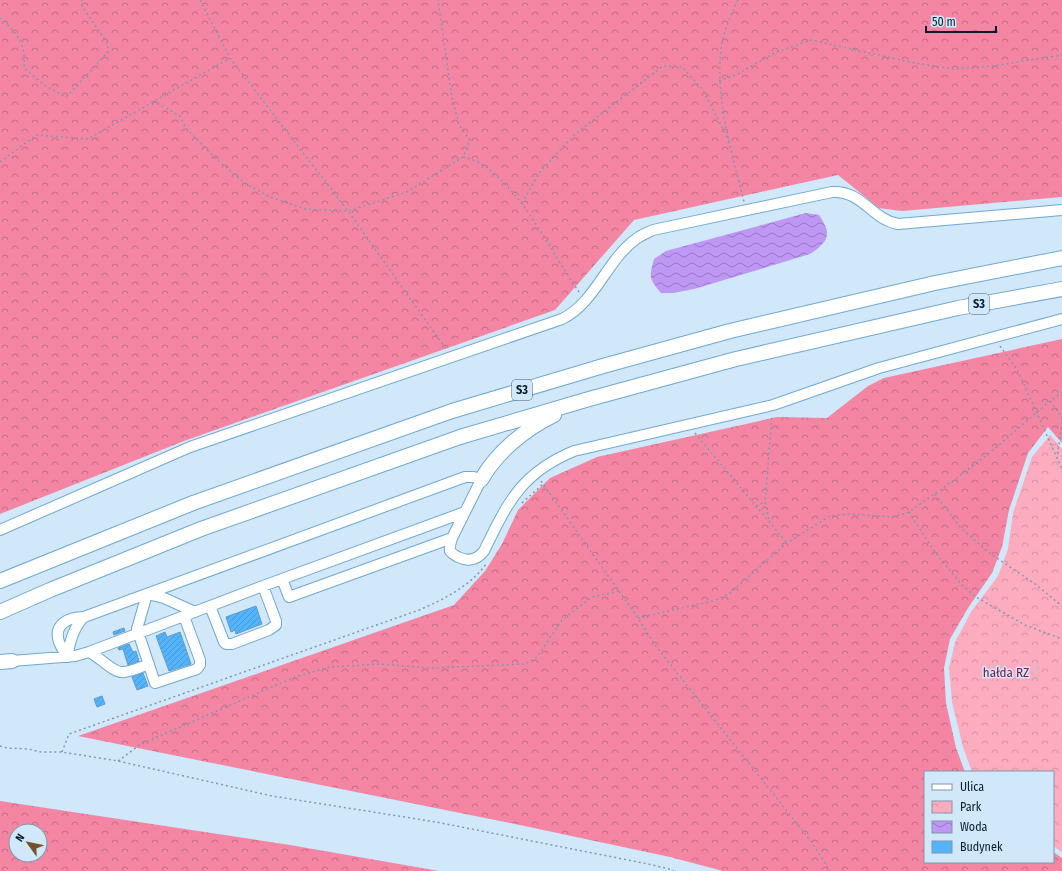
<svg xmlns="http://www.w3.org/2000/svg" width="1062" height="871" viewBox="0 0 1062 871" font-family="'Fira Sans Condensed',sans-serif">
<defs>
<pattern id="forest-crowns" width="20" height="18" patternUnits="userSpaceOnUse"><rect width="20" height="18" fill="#f486a4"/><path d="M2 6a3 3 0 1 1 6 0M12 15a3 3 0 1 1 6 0" fill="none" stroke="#c46d86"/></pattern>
<pattern id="park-crowns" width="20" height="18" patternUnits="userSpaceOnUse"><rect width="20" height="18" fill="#fdacc0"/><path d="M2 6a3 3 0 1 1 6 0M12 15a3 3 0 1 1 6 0" fill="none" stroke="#d794a5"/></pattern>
<pattern id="water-waves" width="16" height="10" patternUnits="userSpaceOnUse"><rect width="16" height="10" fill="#be96f3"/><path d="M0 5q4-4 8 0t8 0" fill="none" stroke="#987ac5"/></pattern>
<pattern id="building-hatch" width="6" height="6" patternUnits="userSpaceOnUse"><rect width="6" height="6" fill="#54b4fb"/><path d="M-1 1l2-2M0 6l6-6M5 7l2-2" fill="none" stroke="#489ad7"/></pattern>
</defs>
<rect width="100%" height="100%" fill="#d1e7fa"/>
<!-- forest -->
<path fill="url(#forest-crowns)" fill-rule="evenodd" d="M0,0H1062V197L902,211L879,208L838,175L634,220L555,310L184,441L0,514Z
M1062,339V443L1048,427L1028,453L1009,510L1002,547L992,573L968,608L950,639L944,668L946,703L956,748L965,772H925V862H1053V852L1062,858V871H723L670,857L515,824L78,736L454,605L485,571L502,544L518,510L550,478L597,457L777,417L827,418L868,386L884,378Z
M0,801L290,845L439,871H0ZM16,831H40V855H16Z"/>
<!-- park -->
<path fill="url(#park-crowns)" d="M1050,435L1062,449V852L1053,846V772H972L963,747L952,702L949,668L955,642L971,612L998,576L1008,549L1013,513L1032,457Z"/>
<!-- water -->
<path fill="url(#water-waves)" d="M806,213L819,215C832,234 829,241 810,254L694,289L673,293H661C649,279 649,277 654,259L666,251Z"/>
<!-- building -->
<path fill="url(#building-hatch)" stroke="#639ac6" d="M256,606L262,624L236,634L235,630L231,632L226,617Z
M124,628L125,631L114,635L113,632Z
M165,632L167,637L180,632L191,664L169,671L156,636Z
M129,644L133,652L136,651L139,661L128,665L123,649L119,650L118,648Z
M143,673L148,686L137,690L132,677Z
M102,696L105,704L97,707L94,699Z"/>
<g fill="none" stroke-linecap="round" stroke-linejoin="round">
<defs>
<path id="minor" d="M0,530L190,447L562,319C596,302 606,261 636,239C641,235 647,233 653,230L832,192C862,190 871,219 898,224L1062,210
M452,538C451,542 449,547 450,551C452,554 455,555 458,557C468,562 477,560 484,551C508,502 521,473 574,451L773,405L879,368L1062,319
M210,606L224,642L226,644H232L269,630L276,625V621L263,586
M184,616L200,660V665L197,669L155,683L137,629L147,594L164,598L195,612
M89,652C100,657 114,674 124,672C132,671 141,667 149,664
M67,657C64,652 61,647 59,642C53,624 69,617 84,617L465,477H474L481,480L452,538L289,597L282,579
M67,657C70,642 73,628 84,617
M12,661L75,656L89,652L263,586L465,512"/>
<path id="highway" d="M481,480C497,452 525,429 554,415
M0,581L193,503L452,411L603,366L730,331L935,283L1062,258
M0,612L50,590L201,529L460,437L589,399L736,359L958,308L1062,289
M0,662L12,661"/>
</defs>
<!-- minor casing -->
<use href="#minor" stroke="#70a8d4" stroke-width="12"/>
<!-- highway casing -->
<use href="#highway" stroke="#70a8d4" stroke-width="16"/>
<!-- path -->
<path stroke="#8399ab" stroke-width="1.5" stroke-dasharray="2 3" stroke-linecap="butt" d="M200,0L230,58L348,211L446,349
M738,0C732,12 722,36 721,49C715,98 732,154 744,202
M0,18L2,19C18,35 26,44 24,68L44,85L66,97L108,52V44L82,6V0
M719,81L740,73L774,53L811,40L914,63L954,69L992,66L1062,55
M153,101L180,116L185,127L215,158L246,184L270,197L306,209L348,211L407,192L463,157L470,140L459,125L452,98L438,0
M463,157C468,158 473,160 478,162C524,190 549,250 579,292
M0,162L36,135L88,139L230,58
M522,203L539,173L575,134L663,66L682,67L703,90L729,141
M1000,346L1018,371L1062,469
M1050,401L1062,418
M695,433L787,543
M1057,459L1062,421
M541,481L638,618L655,645L813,844L830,871
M935,494L961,528L988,552L1035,584L1062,606
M522,503L543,484
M756,506L765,502
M909,512L934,551L962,585L976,597L1025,625L1062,639
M769,519L765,502L772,415
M638,618L716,600L730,593L787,543L830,516L849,514L892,517L909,512L957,478L993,450L1050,401L1062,392
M0,746L7,748L28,749L41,752H62L118,761L272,796L436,822L648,864L669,869L674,871
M62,752L69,734L419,610C445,599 470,586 487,563
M118,761L141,744L295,677L330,667L380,664L430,668L525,664L537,657L562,620L592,597L619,591"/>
<!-- minor -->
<use href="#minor" stroke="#fff" stroke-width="10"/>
<!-- highway -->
<use href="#highway" stroke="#fff" stroke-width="14"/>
</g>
<g text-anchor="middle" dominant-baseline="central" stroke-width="3" stroke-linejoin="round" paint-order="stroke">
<!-- shield labels -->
<g fill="#d1e7fa" stroke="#445a6c" stroke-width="1">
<rect x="969" y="294" width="20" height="20" rx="3"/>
<rect x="512" y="380" width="20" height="20" rx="3"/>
</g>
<g font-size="12" font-weight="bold" fill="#071e2f">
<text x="979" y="304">S3</text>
<text x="522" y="390">S3</text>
</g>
<!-- park labels -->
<g font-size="13" fill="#79193d" stroke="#d1e7fa">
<text x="1006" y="672">hałda RZ</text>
</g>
</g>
<!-- legend -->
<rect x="924" y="771" width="130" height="92" fill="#d1e7fa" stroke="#8097a9"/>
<rect x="932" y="784" width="20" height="6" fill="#ffffff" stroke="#8097a9"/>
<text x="960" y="791" font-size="12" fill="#071e2f">Ulica</text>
<rect x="932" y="801" width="20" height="12" fill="url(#park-crowns)" stroke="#8097a9"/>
<text x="960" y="811" font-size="12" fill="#071e2f">Park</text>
<rect x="932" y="821" width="20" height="12" fill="url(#water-waves)" stroke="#8097a9"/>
<text x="960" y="831" font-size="12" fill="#071e2f">Woda</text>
<rect x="932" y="841" width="20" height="12" fill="#54b4fb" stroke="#8097a9"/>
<text x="960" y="851" font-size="12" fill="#071e2f">Budynek</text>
<!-- north arrow -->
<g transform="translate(28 843) rotate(303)"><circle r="19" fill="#d1e7fa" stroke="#8097a9"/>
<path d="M0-3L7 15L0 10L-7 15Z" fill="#75502b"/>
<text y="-6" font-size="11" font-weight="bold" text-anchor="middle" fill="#071e2f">N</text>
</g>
<!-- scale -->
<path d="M926 26v6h70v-6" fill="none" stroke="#071e2f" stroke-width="2"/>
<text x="932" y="26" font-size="12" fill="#071e2f" stroke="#d1e7fa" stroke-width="3" paint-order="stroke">50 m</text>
</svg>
